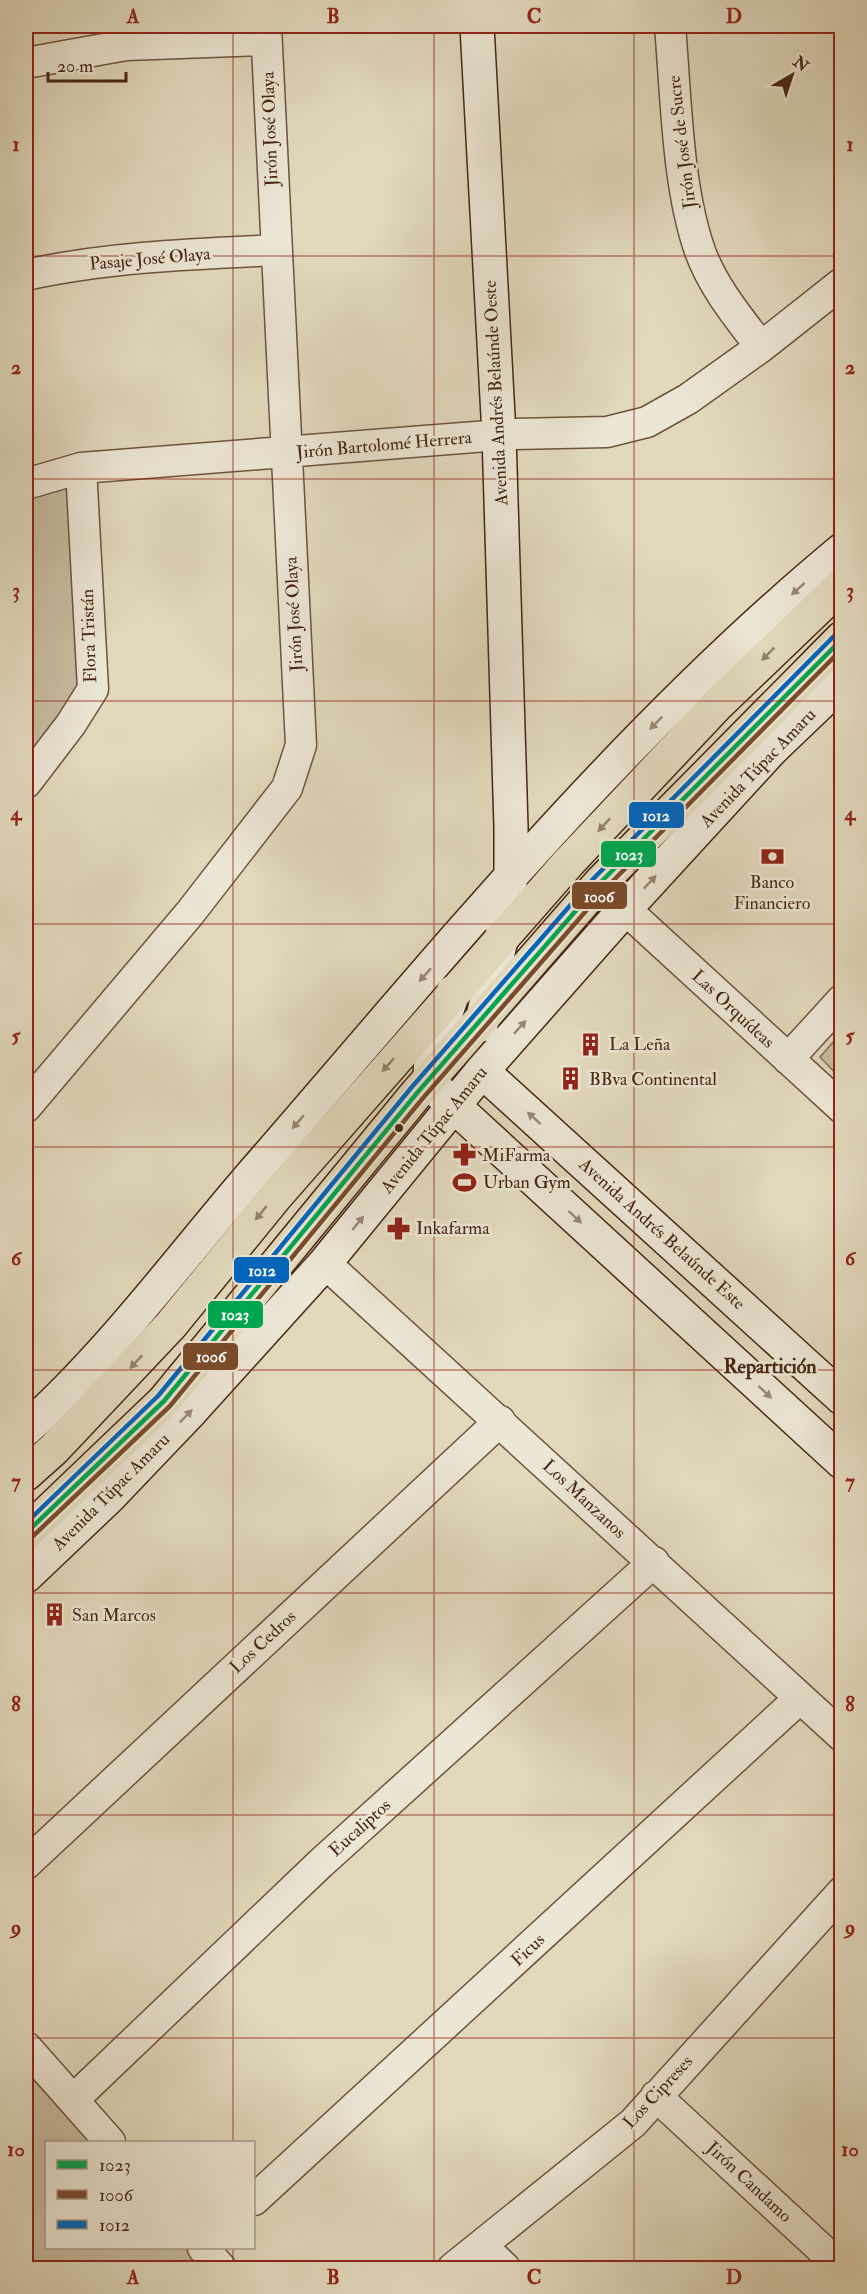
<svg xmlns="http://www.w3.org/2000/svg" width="867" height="2294" viewBox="0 0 867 2294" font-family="'IM FELL Double Pica',serif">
<rect width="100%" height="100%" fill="#e2d9bd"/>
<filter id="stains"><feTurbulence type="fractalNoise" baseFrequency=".00333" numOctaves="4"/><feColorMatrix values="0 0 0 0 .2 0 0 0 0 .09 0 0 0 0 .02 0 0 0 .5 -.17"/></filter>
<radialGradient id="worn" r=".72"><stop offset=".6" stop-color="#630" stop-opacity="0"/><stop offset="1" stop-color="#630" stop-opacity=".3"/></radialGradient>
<!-- green -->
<path fill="#c7bba0" stroke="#86705a" stroke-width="1.5" d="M69,486L82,679L74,699L26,762V497Z
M841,1033V1079L820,1057Z
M26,2071L90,2142H46V2248H185L204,2268H26Z"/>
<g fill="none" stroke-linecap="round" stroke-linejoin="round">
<defs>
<path id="street" d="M670,26C676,95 677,186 700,251C713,287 738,317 761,347
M26,63L126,45L266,40
M26,275C108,257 192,254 276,250
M26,484L81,468L514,434L607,432L647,422L688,399L761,347L842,283
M26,783L71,724L93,689L81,468
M625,909L842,1108
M788,1059L842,1000
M26,1107L190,913L287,788L301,745L266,26
M325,1263L842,1736
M26,1864L500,1421
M26,2047L110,2142
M656,2096L842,2268
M73,2100L321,1863L654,1562
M254,2200L800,1698
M483,2247L505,2268
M203,2248L221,2268
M453,2268L633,2123L842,1892"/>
<path id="secondary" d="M477,26L499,435L511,827V877L502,936L481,1025
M453,992C447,1015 422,1062 433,1084C435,1088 440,1092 442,1095L842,1462
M482,1071L842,1398
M26,1429C109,1355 177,1262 250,1177C438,961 620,734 842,550
M26,1576L108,1498L192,1410L325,1263L482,1071L625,909L772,749L842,682"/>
<path id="highway" d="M26,1474L54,1449L171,1325L276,1196L569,862L718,704L842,585
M26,1533L164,1401L417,1093L600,883L842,638"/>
</defs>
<!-- street casing -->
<use href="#street" stroke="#6d533e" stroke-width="33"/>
<!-- secondary casing -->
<use href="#secondary" stroke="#462613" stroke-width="36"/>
<!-- highway casing -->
<use href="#highway" stroke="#462613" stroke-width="36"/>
<!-- street -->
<use href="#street" stroke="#ece6d4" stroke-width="30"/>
<!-- secondary -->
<use href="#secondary" stroke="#ece6d4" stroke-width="33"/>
<!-- highway -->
<use href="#highway" stroke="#e2d9bd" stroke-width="33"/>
<defs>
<path id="bus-1" d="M26,1533L164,1401L417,1093L600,883L842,639"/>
<path id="bus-2" d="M31,1538L170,1406L423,1098L606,888L842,649"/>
<path id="bus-3" d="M26,1523L158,1396L411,1088L594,878L837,633"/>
</defs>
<!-- bus-1 casing -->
<use href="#bus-1" stroke="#ece6d4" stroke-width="9"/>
<!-- bus-2 casing -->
<use href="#bus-2" stroke="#ece6d4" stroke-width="9"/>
<!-- bus-3 casing -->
<use href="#bus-3" stroke="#ece6d4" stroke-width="9"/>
<!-- bus-1 -->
<use href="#bus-1" stroke="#00a651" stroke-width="4.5"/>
<!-- bus-2 -->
<use href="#bus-2" stroke="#7a4b2a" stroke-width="4.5"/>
<!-- bus-3 -->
<use href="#bus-3" stroke="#0065bd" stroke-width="4.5"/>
</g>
<!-- one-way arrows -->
<defs><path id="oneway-solid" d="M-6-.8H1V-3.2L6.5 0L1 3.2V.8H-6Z" transform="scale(1.5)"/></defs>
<g fill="#998674">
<use href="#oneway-solid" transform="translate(798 589) rotate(138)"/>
<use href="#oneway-solid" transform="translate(656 723) rotate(134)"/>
<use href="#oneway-solid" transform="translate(650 882) rotate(-47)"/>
<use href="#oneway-solid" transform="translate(425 975) rotate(131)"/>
<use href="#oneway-solid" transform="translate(520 1027) rotate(-48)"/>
<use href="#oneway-solid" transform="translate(534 1118) rotate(-138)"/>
<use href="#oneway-solid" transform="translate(298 1122) rotate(131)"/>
<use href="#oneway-solid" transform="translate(575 1217) rotate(43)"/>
<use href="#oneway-solid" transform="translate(358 1223) rotate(-51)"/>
<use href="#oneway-solid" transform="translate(765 1392) rotate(43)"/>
<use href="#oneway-solid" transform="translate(186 1416) rotate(-46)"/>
</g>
<g fill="#948068">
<use href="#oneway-solid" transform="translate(768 654) rotate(135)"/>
<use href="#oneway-solid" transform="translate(604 825) rotate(133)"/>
<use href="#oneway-solid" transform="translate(388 1065) rotate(131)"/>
<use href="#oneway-solid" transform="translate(261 1213) rotate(129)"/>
<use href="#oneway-solid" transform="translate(136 1362) rotate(133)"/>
</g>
<!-- grid -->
<path fill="none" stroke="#8f2418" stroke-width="1.5" stroke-opacity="0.55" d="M233,26V2142M434,26V2268M634,26V2268M26,256H842M26,479H842M26,701H842M26,924H842M26,1147H842M26,1370H842M26,1593H842M26,1815H842M26,2038H842M233,2248V2268"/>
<!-- icons -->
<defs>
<symbol id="bank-bare" viewBox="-9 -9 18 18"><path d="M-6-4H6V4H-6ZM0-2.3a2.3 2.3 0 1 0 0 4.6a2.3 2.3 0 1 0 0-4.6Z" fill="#8f2418" stroke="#ece6d4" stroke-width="2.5" paint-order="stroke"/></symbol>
<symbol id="building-bare" viewBox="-9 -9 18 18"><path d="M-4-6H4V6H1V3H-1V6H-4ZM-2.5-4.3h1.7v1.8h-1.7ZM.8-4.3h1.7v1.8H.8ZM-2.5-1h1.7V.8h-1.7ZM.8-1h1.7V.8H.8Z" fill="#8f2418" stroke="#ece6d4" stroke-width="2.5" paint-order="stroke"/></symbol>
<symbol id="pharmacy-bare" viewBox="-9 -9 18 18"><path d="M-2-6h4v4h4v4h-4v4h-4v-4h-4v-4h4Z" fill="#8f2418" stroke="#ece6d4" stroke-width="2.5" paint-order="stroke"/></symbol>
<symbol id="stadium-bare" viewBox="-9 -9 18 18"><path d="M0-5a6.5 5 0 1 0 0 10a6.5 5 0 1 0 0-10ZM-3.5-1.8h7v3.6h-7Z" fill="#8f2418" stroke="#ece6d4" stroke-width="2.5" paint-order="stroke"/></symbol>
</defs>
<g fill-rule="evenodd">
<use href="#bank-bare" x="756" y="840" width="33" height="33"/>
<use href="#building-bare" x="574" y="1028" width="33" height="33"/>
<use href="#building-bare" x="554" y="1062" width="33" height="33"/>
<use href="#pharmacy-bare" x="448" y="1138" width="33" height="33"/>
<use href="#stadium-bare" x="448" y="1166" width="33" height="33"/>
<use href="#pharmacy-bare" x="382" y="1212" width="33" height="33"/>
<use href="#building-bare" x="38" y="1598" width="33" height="33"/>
</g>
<!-- markers -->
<circle fill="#462613" stroke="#ece6d4" stroke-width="2" cx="399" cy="1128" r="5"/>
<g text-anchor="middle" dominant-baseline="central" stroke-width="5" stroke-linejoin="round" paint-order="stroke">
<!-- street labels -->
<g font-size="18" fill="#462613" stroke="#ece6d4">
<text transform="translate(270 129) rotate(-92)">Jirón José Olaya</text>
<text transform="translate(682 142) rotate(-97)">Jirón José de Sucre</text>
<text transform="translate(150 259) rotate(-5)">Pasaje José Olaya</text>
<text transform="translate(496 393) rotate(-93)">Avenida Andrés Belaúnde Oeste</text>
<text transform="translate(384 445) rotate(-5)">Jirón Bartolomé Herrera</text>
<text transform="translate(294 614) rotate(-93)">Jirón José Olaya</text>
<text transform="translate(89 636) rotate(-92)">Flora Tristán</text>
<text transform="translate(758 768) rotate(-46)">Avenida Túpac Amaru</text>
<text transform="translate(733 1009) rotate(43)">Las Orquídeas</text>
<text transform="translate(434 1130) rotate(-51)">Avenida Túpac Amaru</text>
<text transform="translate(662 1234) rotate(42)">Avenida Andrés Belaúnde Este</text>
<text transform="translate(111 1492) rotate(-45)">Avenida Túpac Amaru</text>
<text transform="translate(584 1499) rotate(43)">Los Manzanos</text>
<text transform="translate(263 1642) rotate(-43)">Los Cedros</text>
<text transform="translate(360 1828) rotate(-42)">Eucaliptos</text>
<text transform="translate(528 1950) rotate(-43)">Ficus</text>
<text transform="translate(658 2092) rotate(-47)">Los Cipreses</text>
<text transform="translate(749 2182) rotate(43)">Jirón Candamo</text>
</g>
<!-- poi labels -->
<g font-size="18" fill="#462613" stroke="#ece6d4" text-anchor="start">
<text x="772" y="882" text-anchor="middle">Banco<tspan x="772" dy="21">Financiero</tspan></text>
<text x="609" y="1044">La Leña</text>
<text x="589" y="1079">BBva Continental</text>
<text x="482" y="1155">MiFarma</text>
<text x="483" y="1182">Urban Gym</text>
<text x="416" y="1228">Inkafarma</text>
<text x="72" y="1615">San Marcos</text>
</g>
<!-- neighbourhood labels -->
<g font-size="20" font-weight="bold" fill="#462613" stroke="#ece6d4">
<text x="770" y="1366">Repartición</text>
</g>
</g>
<g stroke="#ece6d4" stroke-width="2">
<rect x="628" y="801" width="57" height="28" rx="6" fill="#0065bd"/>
<rect x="600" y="840" width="57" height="28" rx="6" fill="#00a651"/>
<rect x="571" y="881" width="57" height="29" rx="6" fill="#7a4b2a"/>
<rect x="233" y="1256" width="57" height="28" rx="6" fill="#0065bd"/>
<rect x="207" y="1300" width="57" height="29" rx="6" fill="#00a651"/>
<rect x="182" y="1342" width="57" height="29" rx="6" fill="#7a4b2a"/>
</g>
<g font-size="16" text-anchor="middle" font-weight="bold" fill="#fff">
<text x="656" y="821">1012</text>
<text x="629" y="860">1023</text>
<text x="599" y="902">1006</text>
<text x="262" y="1276">1012</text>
<text x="235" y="1320">1023</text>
<text x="211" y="1362">1006</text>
</g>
<!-- margin -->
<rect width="867" height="2294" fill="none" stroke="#e2d9bd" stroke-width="66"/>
<!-- legend -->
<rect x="45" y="2141" width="210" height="108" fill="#ece6d4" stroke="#aa9987" stroke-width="1.5"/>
<rect x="57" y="2160" width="30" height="9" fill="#00a651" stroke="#aa9987" stroke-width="1.5"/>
<text x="99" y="2171" font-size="18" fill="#462613">1023</text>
<rect x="57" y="2190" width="30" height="9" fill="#7a4b2a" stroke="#aa9987" stroke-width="1.5"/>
<text x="99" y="2201" font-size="18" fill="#462613">1006</text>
<rect x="57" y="2220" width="30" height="9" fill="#0065bd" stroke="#aa9987" stroke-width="1.5"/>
<text x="99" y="2231" font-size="18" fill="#462613">1012</text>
<!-- north arrow -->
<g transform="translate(792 75) rotate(39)" stroke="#ece6d4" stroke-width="4.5" paint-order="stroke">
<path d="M0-4.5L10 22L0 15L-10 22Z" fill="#462613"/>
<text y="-9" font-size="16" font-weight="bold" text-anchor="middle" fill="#462613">N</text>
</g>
<!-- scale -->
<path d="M48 72v9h78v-9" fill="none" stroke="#462613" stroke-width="3"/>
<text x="57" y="72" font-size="18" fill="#462613" stroke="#ece6d4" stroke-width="4.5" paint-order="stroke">20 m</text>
<rect x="33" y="33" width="801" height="2228" fill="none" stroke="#8f2418" stroke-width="2"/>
<g font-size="20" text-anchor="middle" font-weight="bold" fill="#8f2418">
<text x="133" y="23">A</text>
<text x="333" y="23">B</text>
<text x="534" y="23">C</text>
<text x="734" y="23">D</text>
<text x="16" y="151">1</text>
<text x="850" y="151">1</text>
<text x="16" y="374">2</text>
<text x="850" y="374">2</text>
<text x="16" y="597">3</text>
<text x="850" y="597">3</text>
<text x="16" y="820">4</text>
<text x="850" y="820">4</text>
<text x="16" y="1042">5</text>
<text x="850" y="1042">5</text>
<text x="16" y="1265">6</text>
<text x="850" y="1265">6</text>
<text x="16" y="1488">7</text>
<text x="850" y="1488">7</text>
<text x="16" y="1711">8</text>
<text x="850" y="1711">8</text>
<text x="16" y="1934">9</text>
<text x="850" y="1934">9</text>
<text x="16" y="2156">10</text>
<text x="850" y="2156">10</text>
<text x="133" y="2284">A</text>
<text x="333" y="2284">B</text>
<text x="534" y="2284">C</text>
<text x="734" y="2284">D</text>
</g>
<rect width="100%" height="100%" filter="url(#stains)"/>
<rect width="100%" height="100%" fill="url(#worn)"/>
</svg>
